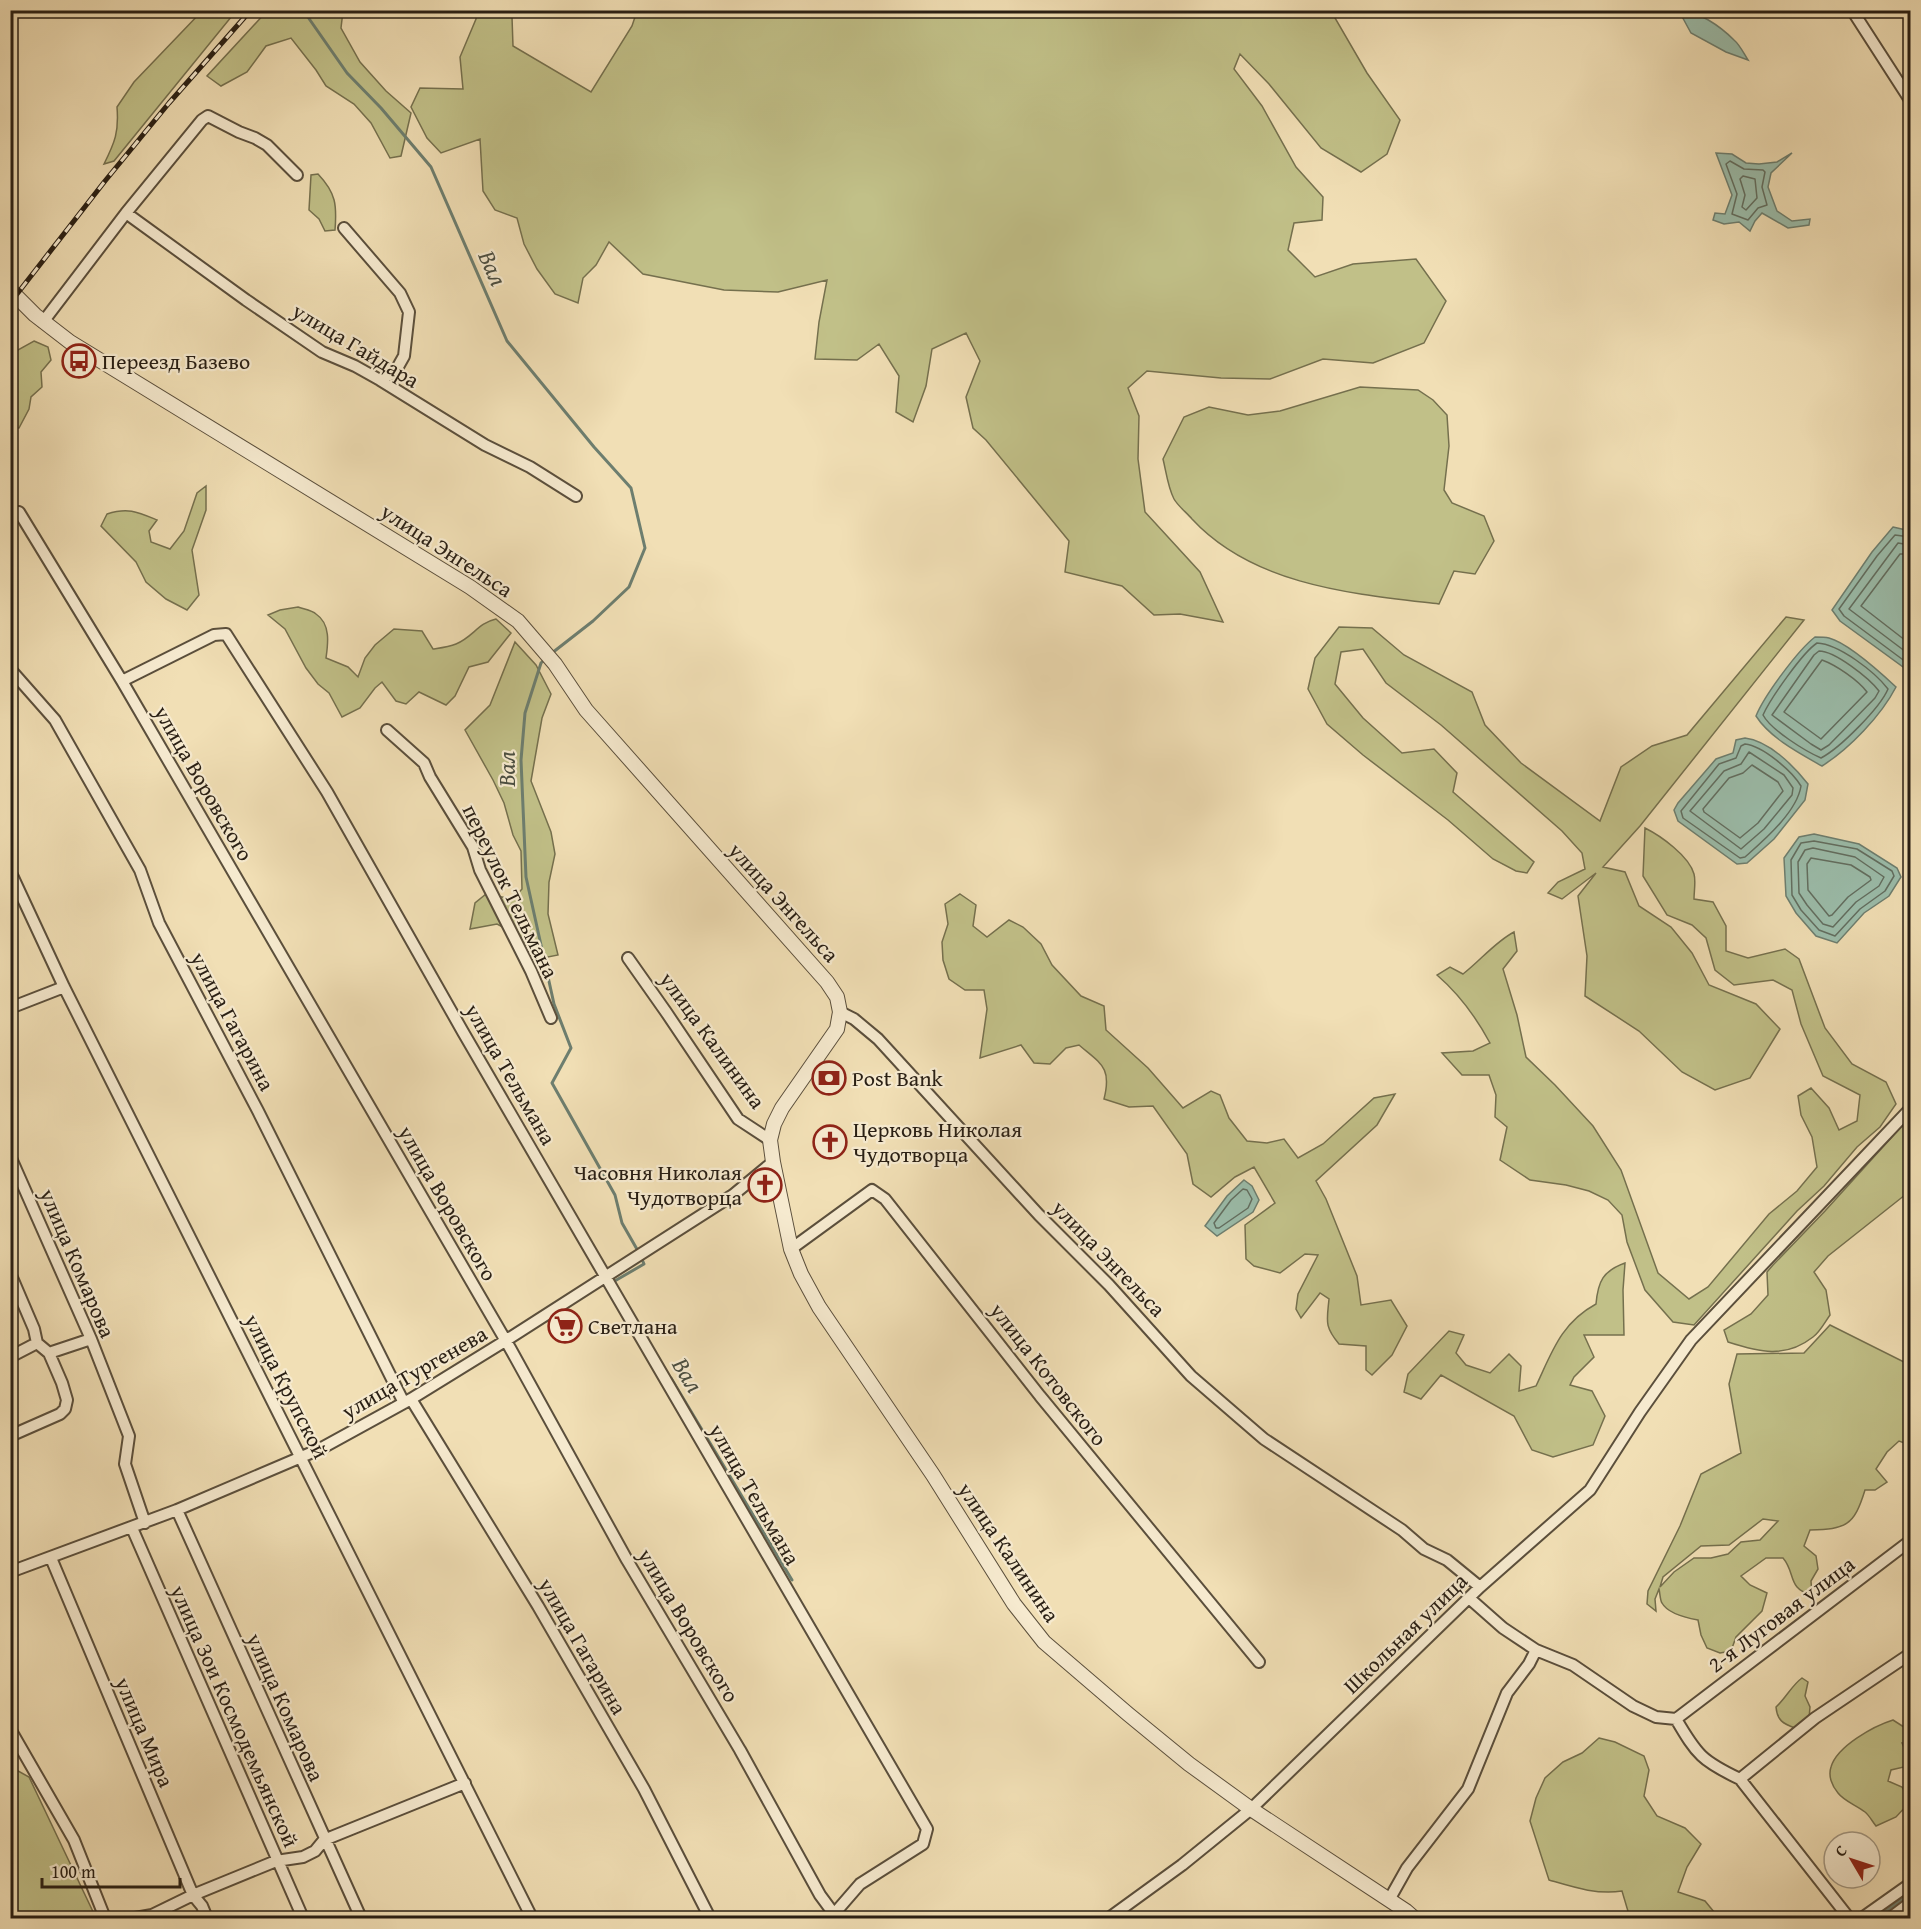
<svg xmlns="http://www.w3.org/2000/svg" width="1921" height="1929" viewBox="0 0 1921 1929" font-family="'Gentium Book Plus',serif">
<rect width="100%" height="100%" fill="#f1dfb5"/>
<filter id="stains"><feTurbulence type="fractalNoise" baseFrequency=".00333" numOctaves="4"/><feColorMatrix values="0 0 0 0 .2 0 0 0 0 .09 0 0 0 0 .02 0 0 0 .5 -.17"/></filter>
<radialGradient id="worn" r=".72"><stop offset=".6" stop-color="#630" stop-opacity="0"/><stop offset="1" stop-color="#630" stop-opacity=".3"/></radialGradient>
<!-- green -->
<path fill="#c1c088" stroke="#75704e" stroke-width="1.5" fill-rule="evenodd" d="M202,11H236L114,161L104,164C115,142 119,132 117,107L134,82Z
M267,11H343L341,28L360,62L386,91L411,113L401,156L390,158L371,123L354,104L326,86L316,70L291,38L266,46L247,72L221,86L207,76Z
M477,11H517L512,17L513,46L591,92L632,26L637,11H1331L1367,73L1400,120L1387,154L1361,172L1321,148L1269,84L1240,54L1234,69L1262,106L1296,167L1323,197L1322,220L1294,223L1288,250L1315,277L1353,264L1416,259L1446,301L1424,343L1373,363L1323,359L1270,379L1221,378L1147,371L1128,388L1139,416L1138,459L1145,512L1200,572L1223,622L1180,614L1154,615L1122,586L1065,572L1069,541L986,440L973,428L966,397L980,361L966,333L932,349L926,386L913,422L896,412L899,376L879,344L857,360L815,359L819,322L827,280L778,292L724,290L643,274L609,242L596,265L583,278L578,303L555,294L537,269L524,244L517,218L495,210L483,191L480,139L441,153L427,138L411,107L420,88L463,89L460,57L476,19Z
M318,174C336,193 337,205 335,230L325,231L319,219L309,210L311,175Z
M34,341L48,347L51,360L41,372L42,387L31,397L29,409L19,428H11V357L16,351Z
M1360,387L1418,390L1433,400L1447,415L1449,446L1444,490L1452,503L1484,516L1494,541L1475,574L1454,571L1439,604C1354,594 1254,586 1192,519C1187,513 1178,506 1174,499C1168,488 1166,471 1163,459L1184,417L1209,407L1248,415L1280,411Z
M206,486V510L192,550L199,595L187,610L166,599L146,582L136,562L101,526L107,514C128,507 138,512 157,520L149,531L151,542L170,549L184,531L197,493Z
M298,607C303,609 312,610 316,614C331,624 328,644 326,658L348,667L358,677L365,658L375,645L394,629L422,631L433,649C440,648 449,647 456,644C473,637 478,623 496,619L511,633L488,662L469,667L455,696L446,705L419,692L406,704L396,701L382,682L375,688L360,708L342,717L329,693L318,684L306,668L285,629L268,615L280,610Z
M1786,617L1804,620L1640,826L1603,867L1625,872L1639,906L1671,927L1692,953L1709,985L1756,1004L1780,1029L1750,1078L1715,1090L1682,1072L1639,1031L1585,996L1587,956L1578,896L1596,873L1562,899L1548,893L1558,882L1585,869L1582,853L1562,831L1441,725L1386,683L1363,649L1341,652L1335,684L1363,718L1402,753L1434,749L1457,773L1453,792L1534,862L1527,873L1516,871L1493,859L1448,820L1363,755L1327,724L1308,689L1315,658L1339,627L1372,628L1404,655L1472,692L1485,725L1521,763L1600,821L1621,767L1652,746L1687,735Z
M515,642L536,665L551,694L542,718L531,781L551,832L555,854L549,882L548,914L558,955L538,959L520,936L497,924L470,929L475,903L486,894L513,899L522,889L521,851L513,835L504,803L493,780L465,730L490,705Z
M1645,828C1661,836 1689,856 1694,874C1696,881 1694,891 1694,899L1713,902L1726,926V951L1748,958L1785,949L1799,959L1825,1028L1852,1064L1886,1082L1896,1104L1880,1127L1857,1147L1824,1186L1797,1211L1694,1325L1673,1322L1645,1290L1627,1242L1622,1215L1608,1200L1589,1191L1566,1185L1530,1180L1500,1160L1507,1127L1495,1117L1496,1095L1489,1075H1462L1442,1053L1473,1051L1490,1043C1476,1017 1459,994 1437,975L1450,967L1463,974C1480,961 1495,942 1514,932L1517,951L1503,969L1517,1015L1526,1057L1555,1085L1593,1126L1621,1170L1658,1273L1689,1299L1708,1287L1769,1214L1797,1191L1817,1167L1812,1137L1801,1115L1798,1096L1811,1088L1829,1108L1839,1130L1857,1121L1860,1095L1823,1076L1801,1024L1792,990L1773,980L1734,985L1715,970L1706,938L1692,925L1667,915L1643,876Z
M960,894L976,905L973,926L987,937L1009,920L1023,927L1041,944L1052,965L1081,996L1104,1006L1106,1030L1148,1068L1183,1108L1211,1091L1220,1095L1229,1118L1247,1141L1267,1143L1284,1139L1298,1158L1323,1144L1374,1098L1395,1094L1377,1125L1316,1181L1326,1199L1357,1276L1361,1305L1391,1300L1407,1326L1392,1355L1372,1375L1366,1370V1346L1339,1344C1324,1326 1327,1321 1329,1299L1320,1293L1301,1318L1296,1309L1298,1294L1318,1255L1305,1254L1280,1273L1254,1266L1246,1259L1245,1225L1275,1203L1254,1167L1235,1177L1211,1197L1193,1184L1187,1154L1153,1106L1129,1107L1104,1099C1112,1067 1101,1064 1079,1045L1066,1048L1050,1064L1034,1063L1021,1045L980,1058L987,1009L984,990H965L949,979L943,960L942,942L948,924L945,904Z
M1910,1117V1191L1828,1256L1814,1272L1826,1290L1830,1315C1825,1322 1820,1332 1813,1337C1785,1359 1759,1352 1728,1342L1724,1330L1751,1314L1768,1295L1767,1272L1773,1265L1825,1211Z
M1625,1263L1623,1290L1624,1335H1584L1594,1357L1574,1377L1570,1385L1592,1391L1605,1416L1593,1445L1553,1457L1532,1450L1514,1416L1441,1375L1421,1399L1404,1392L1408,1374L1449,1331L1464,1335L1456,1353L1466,1365L1490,1373L1509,1354L1521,1366L1519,1391L1536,1386C1552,1352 1561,1323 1596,1304C1598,1281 1603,1271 1625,1263Z
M1830,1325L1910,1365V1394L1905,1408L1910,1406V1445L1899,1441L1887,1452L1876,1469L1887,1482L1875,1490H1865C1854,1526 1846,1529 1810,1530L1804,1546L1816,1556L1818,1569L1811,1581L1812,1595C1787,1589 1796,1573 1783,1558H1766L1741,1576L1750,1585L1767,1593L1762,1611L1736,1637L1731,1651L1720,1653L1707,1648L1701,1635L1698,1620C1687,1618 1668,1614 1662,1603C1660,1600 1660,1593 1659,1589L1655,1599L1656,1611L1647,1604L1648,1591L1680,1526L1701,1474L1741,1453L1729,1384L1737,1354L1804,1353ZM1763,1519L1778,1521L1760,1540L1741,1542L1728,1554L1711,1558H1694L1674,1572L1660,1587L1663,1577L1701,1546L1729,1545Z
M1802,1678L1808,1682L1805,1696L1810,1707L1809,1718L1795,1728C1783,1724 1777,1720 1776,1707C1786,1698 1792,1685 1802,1678Z
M1893,1720L1907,1729L1909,1743H1902L1906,1752L1904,1767L1891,1770L1888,1781L1902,1787L1910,1802L1896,1817L1876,1826C1872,1821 1869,1815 1865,1812C1856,1805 1844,1801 1838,1793C1832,1786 1828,1776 1831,1767C1837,1746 1874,1726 1893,1720Z
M1599,1738L1615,1742L1644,1756L1649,1770L1644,1796L1657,1816L1685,1828L1701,1844L1687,1867L1678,1892L1705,1901L1719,1918H1630L1622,1891C1597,1895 1573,1887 1549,1880L1530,1821L1536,1798L1545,1778L1563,1762L1582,1753Z
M11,1767L29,1777L96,1918H11Z"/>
<!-- water -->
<path fill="#9bbdab" stroke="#6d7e6f" stroke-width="1.5" d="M1679,11C1698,10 1721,27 1734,40C1740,45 1744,54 1748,60L1726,52L1691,33Z
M1716,153L1732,154L1746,163L1759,164L1777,162L1792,153L1771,173L1768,187L1777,211L1792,221L1810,219L1809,225L1788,228L1762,213L1755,221L1750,231L1739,222L1724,224L1713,220L1715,213L1725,214L1732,195Z
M1893,527L1906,530L1910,533V672L1840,621L1832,610L1872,552Z
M1815,637C1819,637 1825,637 1829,638C1848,643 1881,673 1896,687C1881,716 1849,749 1822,766C1799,753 1770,738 1756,716C1764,696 1798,650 1815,637Z
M1745,738C1769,741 1793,765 1808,784L1805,800L1774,839L1747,863L1737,864L1678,821L1674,810L1678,803L1716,759L1733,753L1736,740Z
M1814,834L1859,844L1897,868L1901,877L1889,896L1864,913L1837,943L1816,936L1796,913L1786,896L1784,858L1799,837Z
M1244,1180L1252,1186L1259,1200L1253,1212L1217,1236L1205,1226L1227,1196Z"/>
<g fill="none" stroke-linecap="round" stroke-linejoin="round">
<!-- shore -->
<path stroke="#626e60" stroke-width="1.5" d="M1730,161L1744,169L1763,170L1765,172L1762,187L1767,205L1758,208L1748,220L1732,214L1737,194L1726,164Z
M1743,176L1755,179L1757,198L1746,210L1742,207L1745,195L1740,179Z
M1910,537L1895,535L1877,556L1839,609L1844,616L1910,665
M1910,545L1898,543L1849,609L1910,655
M1910,554H1900L1861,606L1910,644
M1817,643C1839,644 1875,672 1888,689C1880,708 1840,748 1821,758C1805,751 1771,730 1763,715C1770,699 1803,652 1817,643Z
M1819,651C1835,651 1869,678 1879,691L1875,698L1829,745L1821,750L1811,744L1772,715L1814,655Z
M1822,660C1836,665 1858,680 1867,692L1821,739L1784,712Z
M1745,744C1763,746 1792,771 1801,786C1797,812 1764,840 1745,857L1740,858L1683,818L1681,811L1719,764L1736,758L1741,746Z
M1749,752L1784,775L1793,788L1792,795L1764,829L1741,849L1690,811L1724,771L1741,764Z
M1752,765L1778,782L1783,791L1758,823L1740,838L1704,812L1703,809L1729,778L1743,773Z
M1814,841L1857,849L1892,871L1894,876L1885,891L1860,909L1835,936L1819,930L1801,910L1792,895L1791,860L1801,843Z
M1813,848L1855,857L1884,877L1879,886L1856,902L1833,927L1823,924L1807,905L1799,893L1798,862L1805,850Z
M1811,858L1851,865L1870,877L1871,880L1848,897L1832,915L1829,916L1808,890L1807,864Z
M1243,1189L1247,1190L1252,1199L1248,1208L1219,1228H1216L1214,1223L1231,1200Z"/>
<!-- stream -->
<path stroke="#6d7e6f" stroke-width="3" d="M303,10L347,73L381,108L431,167L507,341L594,447L631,488L645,548L629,587L593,621L552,653
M545,659L541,663L525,713L521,760L526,877L554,1004L571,1048L552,1083L615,1195L622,1223L638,1251
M613,1282L644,1264L641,1257
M671,1378L792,1580
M1877,1918L1910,1893"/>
<defs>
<path id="minor" d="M1852,10L1910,100
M126,213L246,300L322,352L355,366L380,380L485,445L530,467L576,496
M344,228L400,293L409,312L404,356L395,372L380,380
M43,322L126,213L202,120L208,116L239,132L255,138L267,145L297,175
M19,512L122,681L510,1348L627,1560L740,1750L820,1895L834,1914
M10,669L55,720L140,870L159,923L258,1111L404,1403
M122,681L214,635L226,634L327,792L463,1032L927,1829L923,1844L860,1884L834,1914L832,1918
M387,730L424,763L430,777L473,847L480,870L531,971L551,1018
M10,871L64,987L532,1918
M628,958L666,1012L738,1119L770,1140
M10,1008L64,987
M840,1012L854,1019L878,1039L1039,1215L1109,1285L1191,1376L1264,1439L1402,1530L1424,1549L1447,1560L1480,1587
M10,1156L91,1339L129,1436L125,1464L145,1523
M791,1249L872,1190L885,1199L1040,1396L1259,1662
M10,1273L34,1329L37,1343
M49,1353L91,1339
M10,1357L37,1343
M411,1399L538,1606L644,1789L710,1918
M10,1436L60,1414L65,1409L67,1400L62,1383L49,1353L37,1343
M177,1510L361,1918
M132,1528L303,1918
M51,1558L193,1895L202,1906L207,1918
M10,1572L177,1510L320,1449L411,1399L505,1341L733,1195L773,1162
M1469,1598L1503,1628L1536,1650L1573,1665L1633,1706L1656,1717L1676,1719C1697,1755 1702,1761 1740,1779L1849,1918
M1676,1719L1910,1541
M10,1729L74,1840L105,1918
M1740,1779L1815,1718L1910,1654
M1389,1900L1407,1868L1468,1789L1507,1693L1529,1664L1536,1650
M135,1918L152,1915L193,1895L276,1861L303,1857L315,1851L324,1840L465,1783
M1109,1918L1182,1865L1251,1809L1480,1587L1590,1490L1640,1412L1691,1340L1910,1109
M1862,1918L1910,1884
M1890,1918L1910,1903"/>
<path id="tertiary" d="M10,290L35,315L70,342L470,587L518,621L555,664L586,710L827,982L837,997L840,1012L837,1029L782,1108L774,1124L770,1140L773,1162L791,1249L801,1274L819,1307L933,1475L1014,1604L1044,1642L1128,1714L1189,1764L1251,1809L1406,1911L1414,1918"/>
</defs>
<!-- minor casing -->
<use href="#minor" stroke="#5b4f3c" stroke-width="14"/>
<!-- tertiary casing -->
<use href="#tertiary" stroke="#5b4f3c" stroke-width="16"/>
<!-- minor -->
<use href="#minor" stroke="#f6eacf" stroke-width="10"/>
<!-- tertiary -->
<use href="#tertiary" stroke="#f6eacf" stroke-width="14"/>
<defs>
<path id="rail" d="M10,303L105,181L169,103L251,10"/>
</defs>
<!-- rail casing -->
<use href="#rail" stroke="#291f14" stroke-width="5"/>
<!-- rail -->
<use href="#rail" stroke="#f6eacf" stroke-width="3" stroke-dasharray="9" stroke-linecap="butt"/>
</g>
<!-- icons -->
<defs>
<symbol id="bus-ring" viewBox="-11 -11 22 22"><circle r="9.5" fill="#f6eacf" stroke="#8f2418" stroke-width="1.5"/><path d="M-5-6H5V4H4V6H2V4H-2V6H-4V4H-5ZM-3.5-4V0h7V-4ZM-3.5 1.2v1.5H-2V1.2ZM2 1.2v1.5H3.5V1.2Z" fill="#8f2418"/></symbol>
<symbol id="bank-ring" viewBox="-11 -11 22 22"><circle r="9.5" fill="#f6eacf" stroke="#8f2418" stroke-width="1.5"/><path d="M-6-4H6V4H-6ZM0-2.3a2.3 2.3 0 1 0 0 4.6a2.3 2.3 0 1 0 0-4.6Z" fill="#8f2418"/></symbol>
<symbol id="church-ring" viewBox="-11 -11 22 22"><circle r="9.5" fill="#f6eacf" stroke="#8f2418" stroke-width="1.5"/><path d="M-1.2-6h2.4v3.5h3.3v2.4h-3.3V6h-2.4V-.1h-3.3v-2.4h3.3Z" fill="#8f2418"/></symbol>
<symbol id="supermarket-ring" viewBox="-11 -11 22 22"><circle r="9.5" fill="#f6eacf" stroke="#8f2418" stroke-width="1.5"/><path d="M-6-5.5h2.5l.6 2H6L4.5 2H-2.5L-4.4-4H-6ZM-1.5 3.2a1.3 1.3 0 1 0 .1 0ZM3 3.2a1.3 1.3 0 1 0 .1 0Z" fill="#8f2418"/></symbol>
</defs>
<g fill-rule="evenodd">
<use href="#bus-ring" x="60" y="342" width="38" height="38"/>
<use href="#bank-ring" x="810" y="1059" width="38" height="38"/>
<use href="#church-ring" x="811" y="1123" width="38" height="38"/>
<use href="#church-ring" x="746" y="1166" width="38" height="38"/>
<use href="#supermarket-ring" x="546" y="1307" width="38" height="38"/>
</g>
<g text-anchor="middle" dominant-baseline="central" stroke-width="4.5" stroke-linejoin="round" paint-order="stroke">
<!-- street labels -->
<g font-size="22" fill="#291f14" stroke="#f6eacf">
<text transform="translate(356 345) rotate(31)">улица Гайдара</text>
<text transform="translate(447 550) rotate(33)">улица Энгельса</text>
<text transform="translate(204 783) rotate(60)">улица Воровского</text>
<text transform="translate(511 891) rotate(64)">переулок Тельмана</text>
<text transform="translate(784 902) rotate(48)">улица Энгельса</text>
<text transform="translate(233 1021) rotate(62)">улица Гагарина</text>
<text transform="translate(713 1040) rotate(54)">улица Калинина</text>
<text transform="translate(511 1074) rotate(60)">улица Тельмана</text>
<text transform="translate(448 1203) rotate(60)">улица Воровского</text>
<text transform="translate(1109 1258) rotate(46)">улица Энгельса</text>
<text transform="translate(78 1263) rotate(67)">улица Комарова</text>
<text transform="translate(414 1372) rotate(-30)">улица Тургенева</text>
<text transform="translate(1049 1374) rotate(52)">улица Котовского</text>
<text transform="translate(287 1386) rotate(63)">улица Крупской</text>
<text transform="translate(755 1494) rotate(60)">улица Тельмана</text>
<text transform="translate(1009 1552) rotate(56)">улица Калинина</text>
<text transform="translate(1781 1614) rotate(-37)">2-я Луговая улица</text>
<text transform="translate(689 1625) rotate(59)">улица Воровского</text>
<text transform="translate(1405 1633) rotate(-44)">Школьная улица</text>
<text transform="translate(583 1646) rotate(60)">улица Гагарина</text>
<text transform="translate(286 1707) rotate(66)">улица Комарова</text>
<text transform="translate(235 1716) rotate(66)">улица Зои Космодемьянской</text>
<text transform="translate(145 1732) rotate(67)">улица Мира</text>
</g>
<!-- poi labels -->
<g font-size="22" fill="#291f14" stroke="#f6eacf" text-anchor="start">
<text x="102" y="361">Переезд Базево</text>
<text x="852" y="1078">Post Bank</text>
<text x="853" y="1129">Церковь Николая<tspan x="853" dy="25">Чудотворца</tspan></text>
<text x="742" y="1172" text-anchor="end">Часовня Николая<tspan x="742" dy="25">Чудотворца</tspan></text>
<text x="588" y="1326">Светлана</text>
</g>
<!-- water labels -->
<g font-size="24" font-style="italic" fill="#4b4e41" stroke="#f6eacf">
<text transform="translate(493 268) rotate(66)">Вал</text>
<text transform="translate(506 769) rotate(-90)">Вал</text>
<text transform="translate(688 1375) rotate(59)">Вал</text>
</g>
</g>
<!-- margin -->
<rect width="1921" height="1929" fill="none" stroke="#f1dfb5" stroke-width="36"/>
<rect x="12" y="12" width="1897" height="1905" fill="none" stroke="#291f14" stroke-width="3"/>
<rect x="18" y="18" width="1885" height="1893" fill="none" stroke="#291f14" stroke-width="1.5"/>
<!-- north arrow -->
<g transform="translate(1852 1860) rotate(309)"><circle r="28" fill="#f6eacf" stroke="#a49984" stroke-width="1.5"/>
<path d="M0-4.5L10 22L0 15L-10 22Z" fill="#8f2418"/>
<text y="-9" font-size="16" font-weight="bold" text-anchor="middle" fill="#291f14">С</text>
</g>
<!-- scale -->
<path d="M42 1878v9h138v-9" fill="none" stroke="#291f14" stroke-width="3"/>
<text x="51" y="1878" font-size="18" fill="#291f14" stroke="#f6eacf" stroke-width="4.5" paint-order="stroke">100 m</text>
<rect width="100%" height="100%" filter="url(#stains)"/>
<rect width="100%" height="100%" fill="url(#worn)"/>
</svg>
